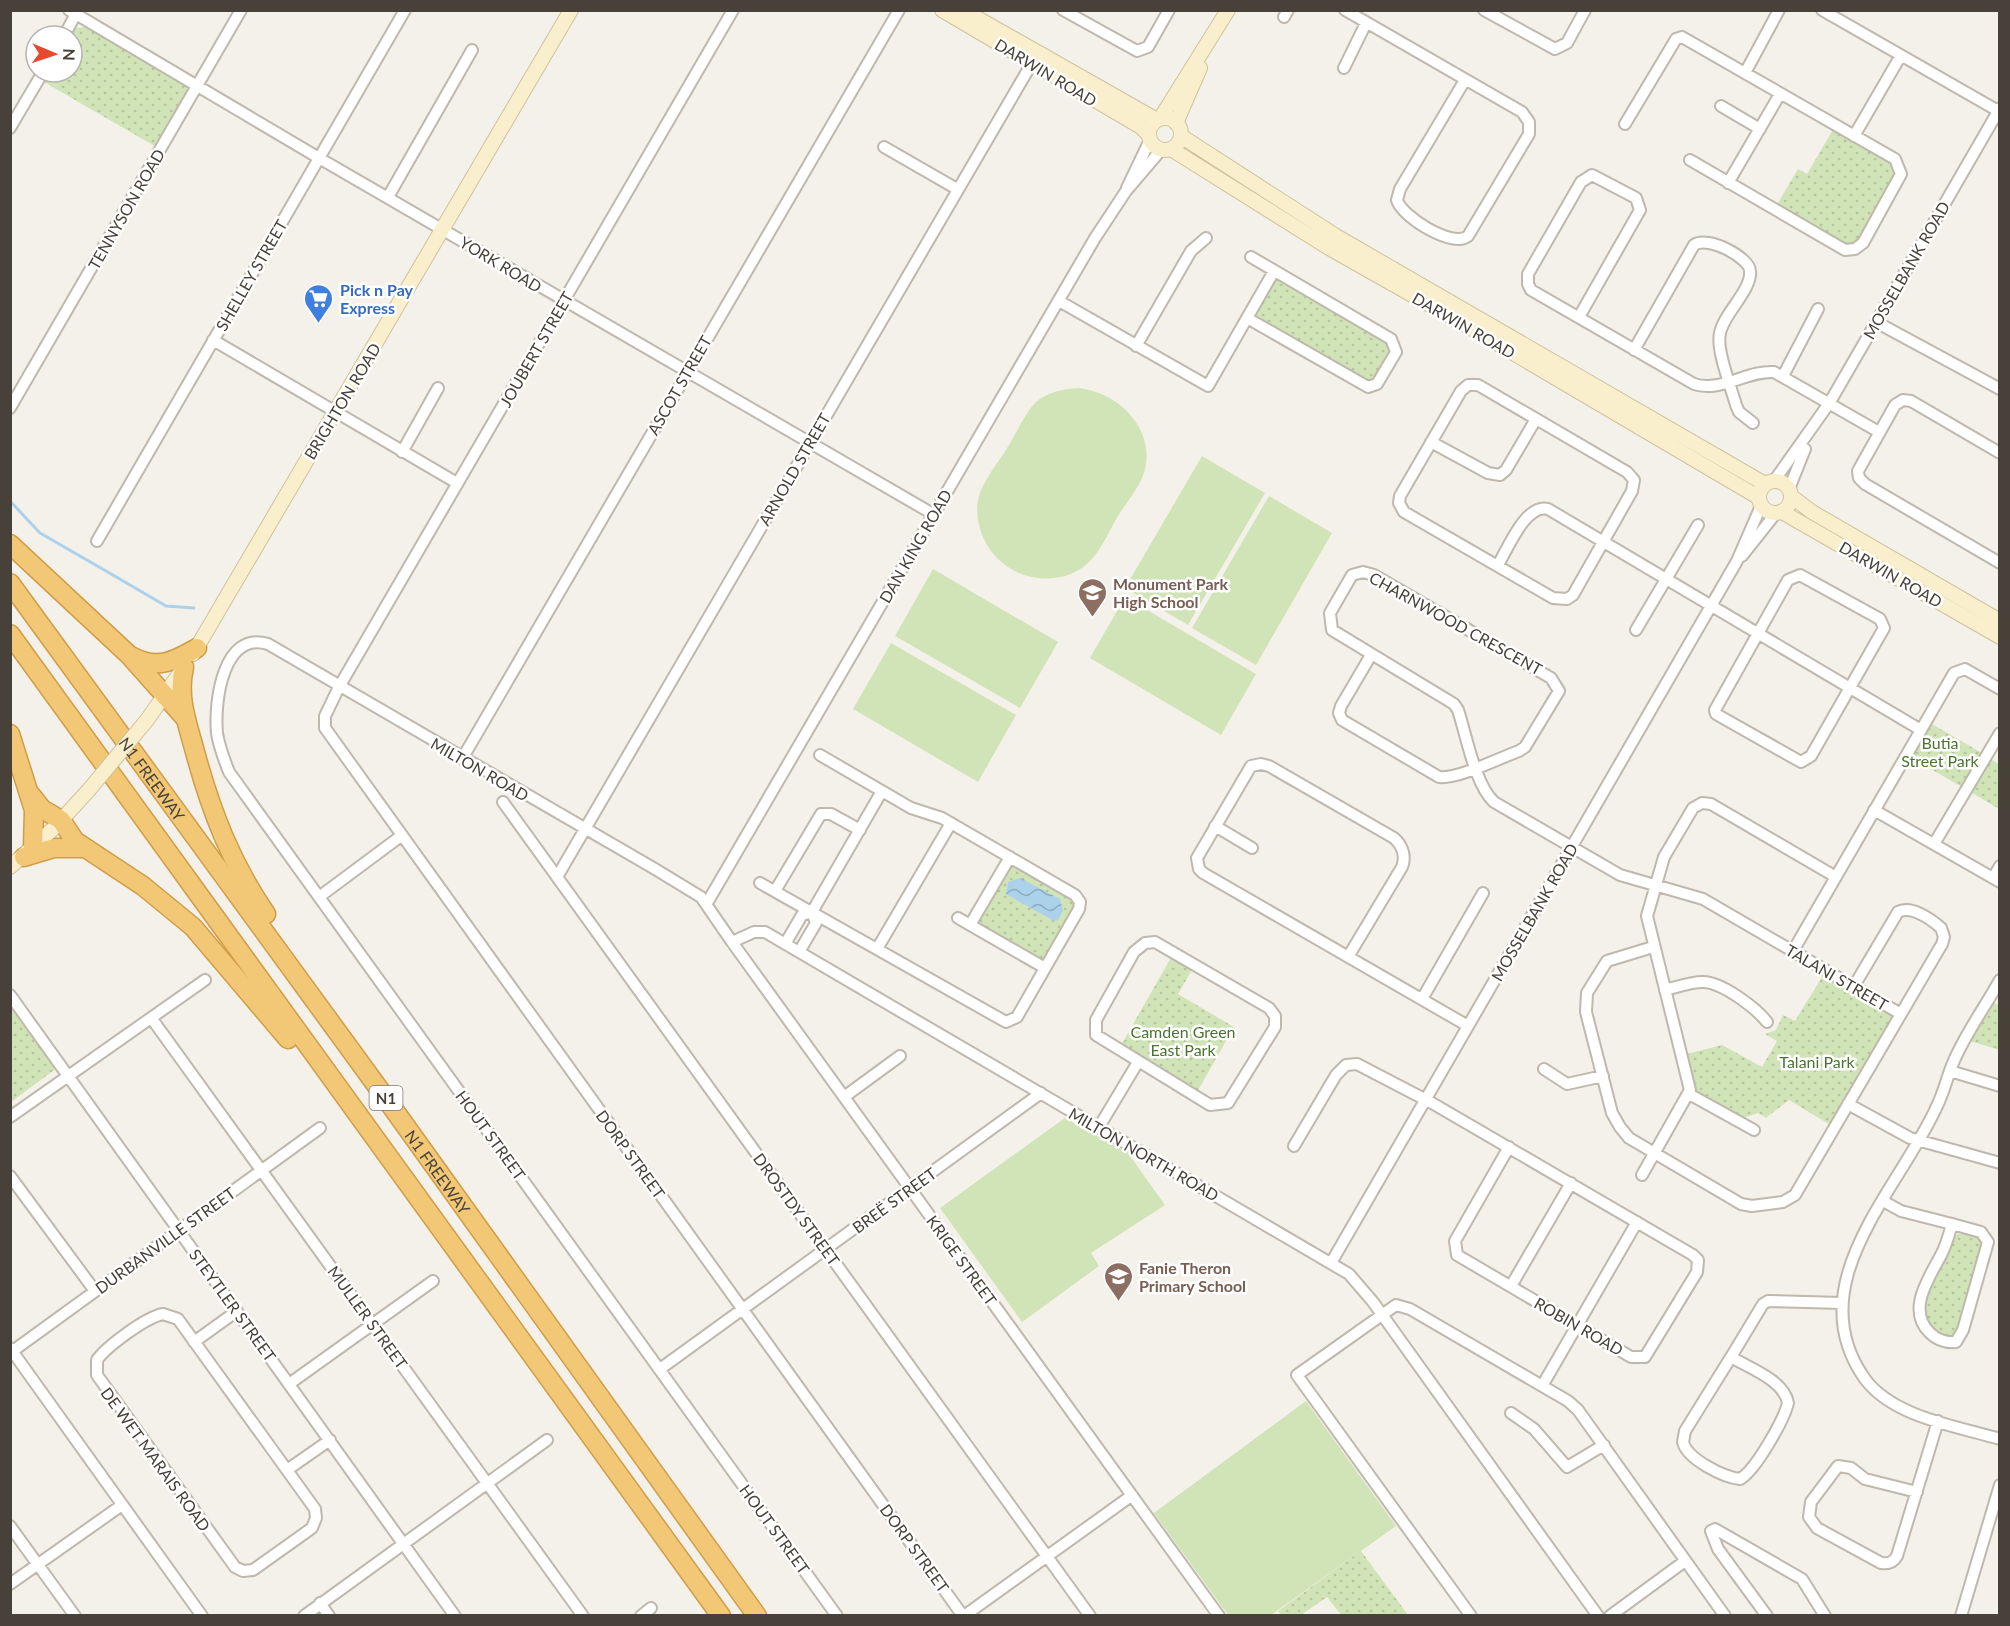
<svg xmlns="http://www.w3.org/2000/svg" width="2010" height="1626" viewBox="0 0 2010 1626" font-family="Lato,sans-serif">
<defs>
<pattern id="park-dots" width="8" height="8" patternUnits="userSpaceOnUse" patternTransform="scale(1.5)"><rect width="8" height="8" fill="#d0e4b7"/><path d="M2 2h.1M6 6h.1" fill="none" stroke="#b4c59e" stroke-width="1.8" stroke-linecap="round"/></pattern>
<pattern id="water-waves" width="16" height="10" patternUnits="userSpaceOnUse" patternTransform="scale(1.5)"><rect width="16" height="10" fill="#acd1eb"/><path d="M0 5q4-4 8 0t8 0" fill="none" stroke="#8eabbf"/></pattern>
</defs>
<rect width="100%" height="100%" fill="#f4f1ea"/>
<!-- grass -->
<path fill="#d0e4b7" d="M1078,388C1119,392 1157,430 1144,473C1139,488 1126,503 1118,516C1109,531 1101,551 1089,562C1068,583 1031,583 1008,567C986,553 972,522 979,496C984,479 1000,460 1009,445C1017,432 1025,413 1036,402C1047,392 1064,389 1078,388Z
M1202,456L1265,493L1188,625L1125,588Z
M1269,496L1332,533L1256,665L1192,628Z
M933,569L1058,642L1020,708L895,636Z
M1125,597L1256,674L1221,735L1090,658Z
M891,643L1016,715L978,782L853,709Z
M1065,1118L1128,1153L1165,1205L1091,1253L1099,1266L1022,1322L940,1208Z
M1306,1401L1396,1526L1271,1615H1228L1154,1513Z"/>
<!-- park -->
<path fill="url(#park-dots)" d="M87,27L188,87L189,90L158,148L44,82L49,72H72L70,36L76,28Z
M1834,128L1893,163L1895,174L1857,241L1846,246L1779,207L1778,203L1798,169L1807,174Z
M1279,279L1390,343L1392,350L1371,383L1255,317L1275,280Z
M1930,723L1982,753L1962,787L1910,757Z
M1989,758L1999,764V809L1969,791Z
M1011,865H1016L1074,900L1075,907L1046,958L1041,960L979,926L978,917L1007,868Z
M1172,956L1193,968L1178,994L1234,1027L1197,1092L1120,1047Z
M1824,974L1892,1014L1893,1019L1832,1126L1789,1100L1766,1118L1758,1113L1743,1118L1698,1094L1687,1054L1722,1045L1762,1067L1777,1041L1765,1034L1776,1030L1783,1015L1795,1021Z
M1993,1002L1999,1005V1050L1970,1041Z
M10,1004L57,1068L11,1102H10Z
M1963,1233L1979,1238L1983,1242L1957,1337L1942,1339C1937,1334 1928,1327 1926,1321C1917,1293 1940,1263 1952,1239L1957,1234Z
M1361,1551L1408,1615H1341L1327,1597L1301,1615H1281L1278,1611Z"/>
<!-- water -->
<path fill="url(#water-waves)" d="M1020,878L1060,899L1063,910L1058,920L1054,921L1006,894L1008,882Z"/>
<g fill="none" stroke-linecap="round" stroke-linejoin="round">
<!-- stream -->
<path stroke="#acd1eb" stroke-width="3" d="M10,501L40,533L106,571L166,606L194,608"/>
<defs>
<path id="street" d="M69,10L319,158L933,514
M733,10L339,687L325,716V728L963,1616
M1063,10L1137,51L1148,47L1169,10
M1345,10L1522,112L1529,122V134L1468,236C1453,249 1401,216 1397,200L1400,189L1465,80
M1484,10L1555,49L1567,43L1585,10
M1822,10L2000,112
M1284,17L1288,10
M64,36L78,10
M1344,68L1366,23
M1745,73L1779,10
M1721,106L1760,129
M1625,124L1676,39L1682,37L1895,159L1901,174L1863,243L1855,249L1845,250L1690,160
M10,128L43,72
M1854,136L1900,57
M884,147L957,189
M1728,183L1780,94
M1127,188L1150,140
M388,197L472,50
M1059,301L1208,386L1274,271
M1579,317L1640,210L1636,198L1592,175L1581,182L1528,274V284L1531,290L1694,384C1720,393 1748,370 1774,372L1879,432
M1247,318L1368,387L1377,384L1396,352L1391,339L1251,257
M1876,322L2000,389
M213,340L457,483
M1136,346L1191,251L1206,238
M1634,350L1694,245C1708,235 1750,258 1750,271C1752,290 1724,313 1720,333C1716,350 1731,387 1736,405L1739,412L1753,423
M1783,376L1818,309
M1468,385H1478L1627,472L1634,480L1632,491L1573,595L1567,599L1553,598L1404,512L1399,503L1400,496L1461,391Z
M10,408L241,10
M1431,442L1488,473L1500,475L1506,470L1536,419
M402,452L438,388
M2000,453L1911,401L1903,400L1895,405L1858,471L1859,478L1865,484L2000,563
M1774,481L1830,402L2000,108
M1789,489L1805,449
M97,541L405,10
M1742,556L1776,513
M1498,565C1508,548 1526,503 1548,509L1921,730
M1800,575L1880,619L1884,628L1811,756L1801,762L1716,714L1715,710L1788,580Z
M1636,630L1698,525
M1371,655L1341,706L1339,713L1342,720L1439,777C1459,779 1499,758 1519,751L1525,747L1559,691L1551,678L1374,575L1363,572L1352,575L1330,613L1332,630L1454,704L1458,710C1466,734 1475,785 1494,802L1620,875L1703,899L1901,1014
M462,759L899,10
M503,802L1090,1616
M1874,810L2000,882
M1215,826L1252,848
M1934,844L2000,733
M557,877L1032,63
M1993,878L2000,866
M760,883L1006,1022L1017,1017L1079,909L1080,902L1075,895L942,818L911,808L820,755
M775,891L821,814H831L860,830
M319,897L401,836
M707,903L1095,238L1126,191L1161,150
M958,918L1045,968
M970,925L1010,857
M732,942L754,932H765L1349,1274L1373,1302L1598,1616
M1155,942L1269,1008L1275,1016V1027L1228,1103L1210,1105L1096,1035V1020L1134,952L1145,943Z
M785,944L802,915L812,912L882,791
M1653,947L1607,961L1587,993L1586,1012L1612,1113L1620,1127L1629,1138L1741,1204L1752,1206L1783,1202L1795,1195L1942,944L1944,937L1941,928C1931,919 1911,905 1898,912L1854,986
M877,949L951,823
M1793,951L1954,673L1965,669L2000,689
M799,952L816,923L812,912
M1348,957L1402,867C1406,857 1403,846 1394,838L1269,766L1261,764L1251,766L1197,858L1199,869L1203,873L1468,1026
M2000,980C1985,1007 1965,1034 1953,1063C1947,1077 1944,1092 1937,1106C1900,1189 1797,1284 1865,1379C1893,1417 1956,1426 2000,1439
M1665,990C1677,987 1690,982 1703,982C1722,982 1756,1008 1767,1022
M10,995L455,1616
M1422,999L1483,893
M152,1019L583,1616
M1544,1069L1567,1084L1603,1076
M1950,1071L2000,1086
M1689,1094L1754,1130
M844,1097L900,1056
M1848,1104L1910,1138L2000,1163
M10,1117L205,980
M1099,1127L1138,1062
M1294,1146L1336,1075L1346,1065L1357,1064L1432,1103L1693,1255L1698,1260L1697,1272L1645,1357H1631L1457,1255L1455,1241L1509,1147
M1642,1175L1690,1090L1647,916L1664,857L1693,808L1702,803L1711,804L1836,877
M10,1176L95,1291
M1883,1201L1901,1211L1952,1224
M1952,1224L1981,1232L1988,1242L1963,1330L1956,1342C1945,1343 1937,1340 1930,1333C1906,1310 1929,1278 1941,1255C1946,1246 1949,1235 1952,1224Z
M1331,1263L1737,561L1761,506
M1511,1286L1571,1183
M163,1314L178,1319L315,1509L316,1518L312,1528L253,1570L243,1571L235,1567L97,1375V1360C106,1347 146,1317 163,1314Z
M194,1342L237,1311
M10,1348L202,1616
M10,1353L320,1128
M1731,1357C1749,1368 1784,1380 1788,1403C1784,1420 1755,1471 1740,1479C1723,1477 1687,1459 1683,1442L1685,1431Z
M1731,1357L1763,1304L1768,1301L1842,1303
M660,1369L1041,1093
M289,1384L433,1281
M1542,1386L1637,1222
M1511,1413L1534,1429L1567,1467L1604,1445
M287,1470L330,1440
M1917,1492L1865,1479L1851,1468L1838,1466L1811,1502L1809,1517L1817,1528L1881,1563C1888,1564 1893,1563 1897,1556L1938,1421
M10,1526L75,1616
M10,1584L122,1505
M320,1603L329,1616
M304,1616L547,1440
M641,1616L651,1608
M837,1616L229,772C224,759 219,747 217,733C214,702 223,630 268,644L655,869L701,897L732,942L1219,1616
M964,1616L1131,1496
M1471,1616L1297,1375L1396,1305L1410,1309L1568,1401L1578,1410L1725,1616
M1610,1616L1685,1561
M1767,1616L1718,1549L1711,1531L1715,1529L1802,1579L1825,1616
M1961,1616L2000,1485"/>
<path id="secondary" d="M942,10L1141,127L1149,135
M963,10L1157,120
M1149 134a16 16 0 1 1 32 0a16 16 0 1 1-32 0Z
M1160,119L1228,10
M1176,123L1200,68
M1181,136L1336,236L1765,484
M1171,149L1329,248L1474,330L1758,497
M1759 497a16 16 0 1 1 32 0a16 16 0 1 1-32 0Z
M1791,496L1812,512L2000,621
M1782,512L2000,637
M193,654L571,10
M147,720L182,670
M10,867L53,829L88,791"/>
<g id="highway">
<path d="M10,544L129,655L185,718"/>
<path id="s1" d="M10,583L374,1082L757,1616"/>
<path d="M10,634L721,1616"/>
<path d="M133,657C158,670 174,661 197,648"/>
<path d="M184,667C177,697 187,722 195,752C211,811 231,863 266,914"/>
<path d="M10,734L34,810L33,848"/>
<path d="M31,795L42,809L61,820L75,841L143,886L193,927L288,1039"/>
<path d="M24,857L54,848H85"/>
</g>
</defs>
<!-- street casing -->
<use href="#street" stroke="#beb8ad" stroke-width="14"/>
<!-- secondary casing -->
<use href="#secondary" stroke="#cfc29d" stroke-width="16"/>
<!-- highway casing -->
<use href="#highway" stroke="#d09d47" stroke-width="21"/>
<!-- street -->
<use href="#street" stroke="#fff" stroke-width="10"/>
<!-- secondary -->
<use href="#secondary" stroke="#faefcd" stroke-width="14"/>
<!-- highway -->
<use href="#highway" stroke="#f2c877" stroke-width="18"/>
<defs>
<path id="secondary-bridge" d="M88,791L147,720"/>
</defs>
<!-- secondary-bridge casing -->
<use href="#secondary-bridge" stroke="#cfc29d" stroke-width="16" stroke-linecap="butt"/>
<!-- secondary-bridge -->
<use href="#secondary-bridge" stroke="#faefcd" stroke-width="14"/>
</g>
<!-- icons -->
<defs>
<symbol id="supermarket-pin" viewBox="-11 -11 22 30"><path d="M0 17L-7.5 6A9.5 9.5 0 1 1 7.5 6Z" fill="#3f7fe0" stroke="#fff"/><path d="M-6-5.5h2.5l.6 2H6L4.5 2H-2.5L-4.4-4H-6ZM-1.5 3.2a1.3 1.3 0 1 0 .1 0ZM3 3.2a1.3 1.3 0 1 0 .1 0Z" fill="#fff"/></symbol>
<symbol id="school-pin" viewBox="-11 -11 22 30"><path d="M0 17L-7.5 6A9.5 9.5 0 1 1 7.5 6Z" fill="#8d6e63" stroke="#fff"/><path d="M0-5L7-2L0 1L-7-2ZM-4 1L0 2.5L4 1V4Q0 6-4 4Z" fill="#fff"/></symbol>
</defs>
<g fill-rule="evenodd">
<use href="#supermarket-pin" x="302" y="282" width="33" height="45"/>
<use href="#school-pin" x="1076" y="576" width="33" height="45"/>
<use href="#school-pin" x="1102" y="1260" width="33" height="45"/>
</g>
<g text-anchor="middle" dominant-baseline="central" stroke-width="5" stroke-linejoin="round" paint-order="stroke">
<!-- shield labels -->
<rect fill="#fff" stroke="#7e7a74" stroke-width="1.5" x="369.5" y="1086" width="33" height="24" rx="4.5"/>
<g font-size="15" font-weight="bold" fill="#474139">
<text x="386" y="1098">N1</text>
</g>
<!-- street labels -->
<g font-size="16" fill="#474139" stroke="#fff">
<text transform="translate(1046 72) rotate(31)">DARWIN ROAD</text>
<text transform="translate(126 209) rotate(-60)">TENNYSON ROAD</text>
<text transform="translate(501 264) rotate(31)">YORK ROAD</text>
<text transform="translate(1906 270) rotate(-60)">MOSSELBANK ROAD</text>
<text transform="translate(251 275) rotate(-60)">SHELLEY STREET</text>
<text transform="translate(1464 325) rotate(30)">DARWIN ROAD</text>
<text transform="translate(536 349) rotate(-60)">JOUBERT STREET</text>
<text transform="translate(679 385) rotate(-60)">ASCOT STREET</text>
<text transform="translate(342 401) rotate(-59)">BRIGHTON ROAD</text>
<text transform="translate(794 469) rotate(-60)">ARNOLD STREET</text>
<text transform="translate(915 546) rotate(-60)">DAN KING ROAD</text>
<text transform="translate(1891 574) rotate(30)">DARWIN ROAD</text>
<text transform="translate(1456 623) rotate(29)">CHARNWOOD CRESCENT</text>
<text transform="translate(480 769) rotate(30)">MILTON ROAD</text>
<text stroke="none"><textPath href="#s1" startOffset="242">N1 FREEWAY</textPath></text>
<text transform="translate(1534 912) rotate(-60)">MOSSELBANK ROAD</text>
<text transform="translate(1837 977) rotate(30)">TALANI STREET</text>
<text transform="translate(491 1135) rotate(54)">HOUT STREET</text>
<text transform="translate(631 1154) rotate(54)">DORP STREET</text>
<text transform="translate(1144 1154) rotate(30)">MILTON NORTH ROAD</text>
<text stroke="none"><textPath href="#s1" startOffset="728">N1 FREEWAY</textPath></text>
<text transform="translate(894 1200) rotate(-36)">BREË STREET</text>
<text transform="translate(797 1209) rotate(54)">DROSTDY STREET</text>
<text transform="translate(165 1240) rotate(-36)">DURBANVILLE STREET</text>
<text transform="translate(962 1260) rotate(54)">KRIGE STREET</text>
<text transform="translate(233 1305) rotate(54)">STEYTLER STREET</text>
<text transform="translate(368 1317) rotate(54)">MULLER STREET</text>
<text transform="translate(1579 1326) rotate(30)">ROBIN ROAD</text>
<text transform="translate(156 1459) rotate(54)">DE WET MARAIS ROAD</text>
<text transform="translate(775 1529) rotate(54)">HOUT STREET</text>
<text transform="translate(915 1548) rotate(54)">DORP STREET</text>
</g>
<!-- shop labels -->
<g font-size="16" font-weight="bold" fill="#366cbe" stroke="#fff" text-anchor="start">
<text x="340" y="289">Pick n Pay<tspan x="340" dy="18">Express</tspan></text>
</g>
<!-- education labels -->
<g font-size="16" font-weight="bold" fill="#785e54" stroke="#fff" text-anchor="start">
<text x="1113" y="583">Monument Park<tspan x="1113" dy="18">High School</tspan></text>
<text x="1139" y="1267">Fanie Theron<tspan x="1139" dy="18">Primary School</tspan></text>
</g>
<!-- park labels -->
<g font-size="16" fill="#4a7430" stroke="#fff">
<text x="1940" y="742">Butia<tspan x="1940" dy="18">Street Park</tspan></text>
<text x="1183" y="1031">Camden Green<tspan x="1183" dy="18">East Park</tspan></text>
<text x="1817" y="1061">Talani Park</text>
</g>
</g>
<!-- border -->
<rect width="2010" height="1626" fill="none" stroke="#474139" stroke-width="24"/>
<!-- north arrow -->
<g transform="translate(54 54) rotate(92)"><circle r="28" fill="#ffffff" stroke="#b5b3b0" stroke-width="1.5"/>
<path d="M0-4.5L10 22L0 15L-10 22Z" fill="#e8482d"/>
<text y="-9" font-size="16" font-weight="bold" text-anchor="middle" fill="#474139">N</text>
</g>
</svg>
